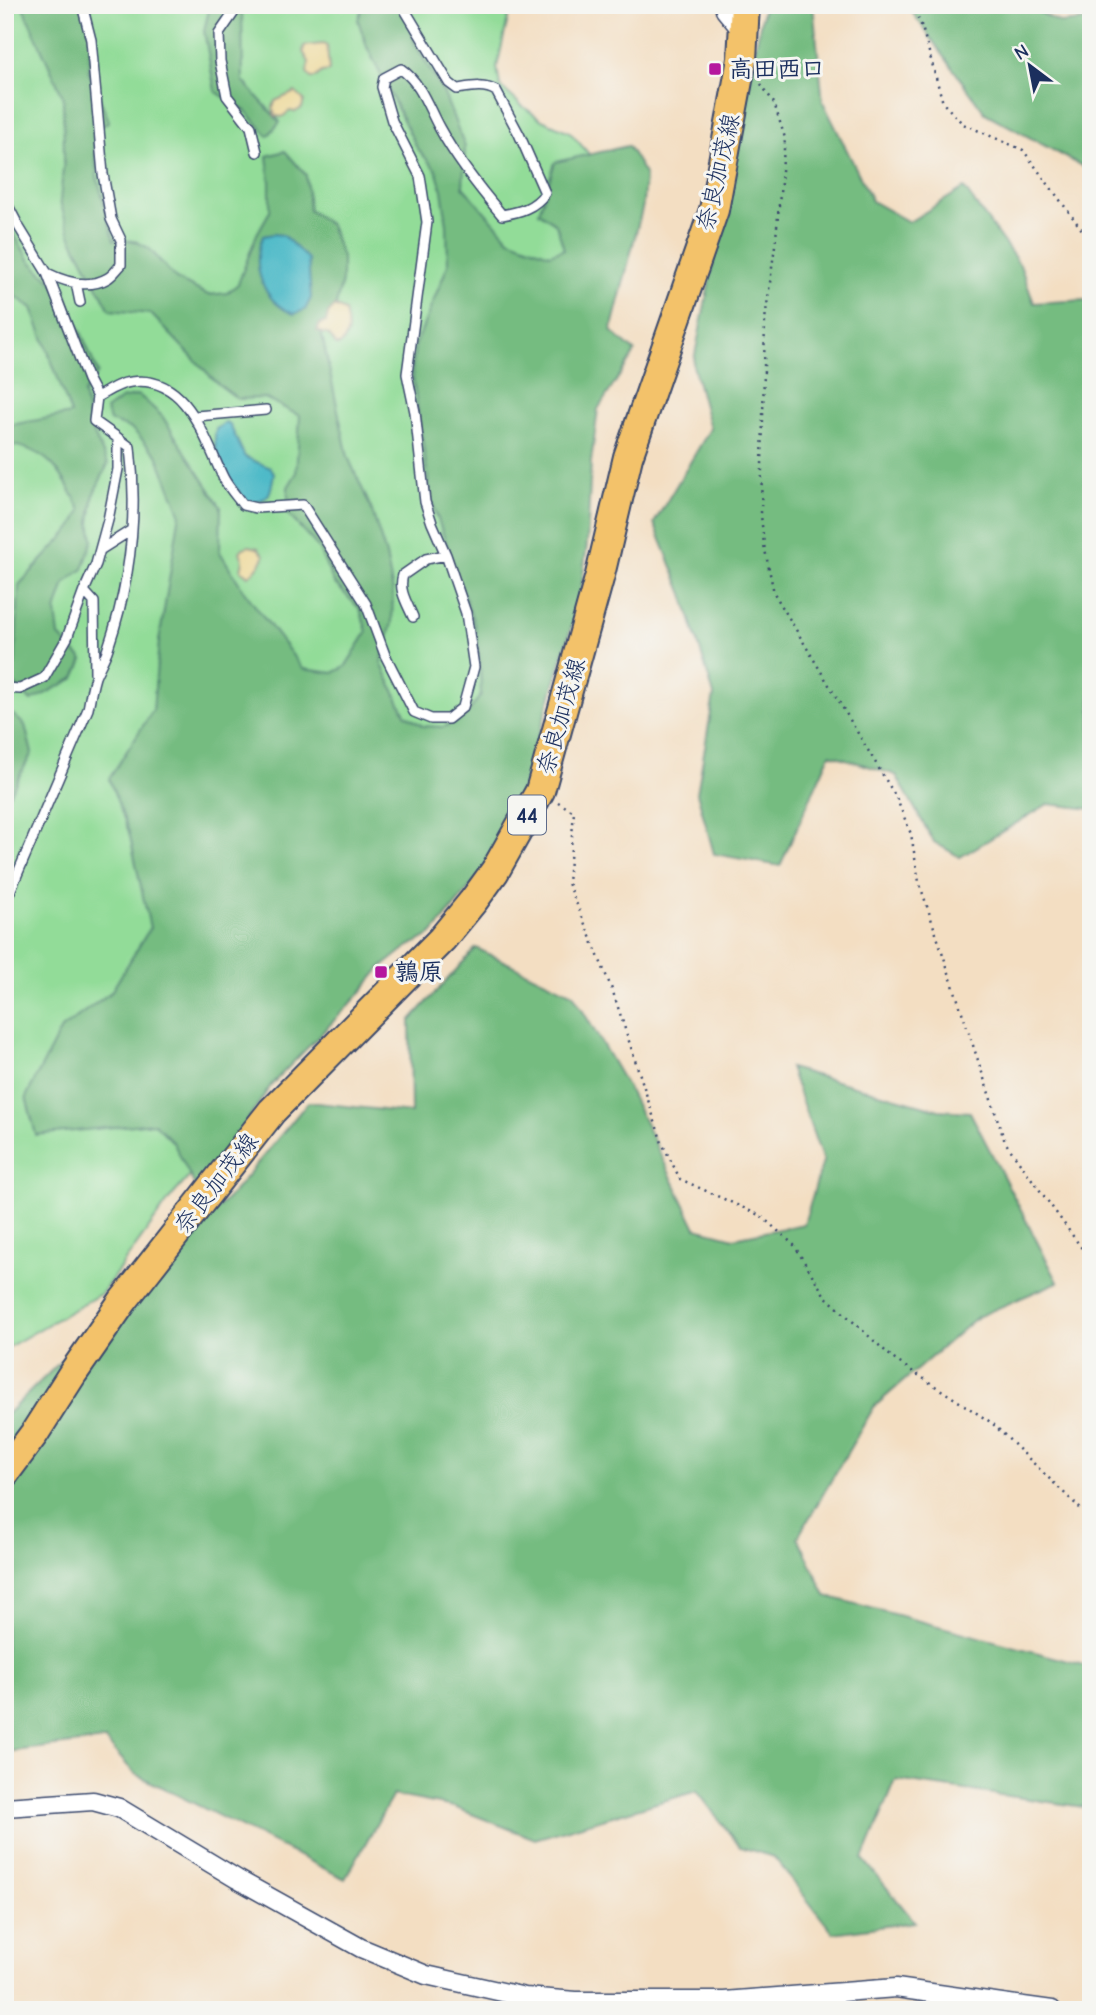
<svg xmlns="http://www.w3.org/2000/svg" width="1096" height="2015" viewBox="0 0 1096 2015" font-family="'Comic Neue','Klee One',sans-serif">
<rect width="100%" height="100%" fill="#f6f6f2"/>
<filter id="ink" filterUnits="userSpaceOnUse"><feTurbulence type="fractalNoise" baseFrequency=".0143" numOctaves="2"/><feDisplacementMap in="SourceGraphic" scale="14" xChannelSelector="R" yChannelSelector="G"/><feConvolveMatrix kernelMatrix="1 2 1 2 8 2 1 2 1" color-interpolation-filters="sRGB"/></filter>
<filter id="wash" filterUnits="userSpaceOnUse"><feTurbulence type="fractalNoise" baseFrequency=".00686" numOctaves="4" result="noise"/><feDisplacementMap in="SourceGraphic" scale="28" xChannelSelector="R" yChannelSelector="G"/><feGaussianBlur stdDeviation="1.57" result="paint"/><feColorMatrix in="noise" values="0 0 0 0 0 0 0 0 0 0 0 0 0 0 0 0 0 1.4 0 .05"/><feComposite in="paint" operator="in"/></filter>
<g filter="url(#wash)">
<rect width="100%" height="100%" fill="#f3dec2"/>
<!-- green -->
<path fill="#92dc98" stroke="#56867b" stroke-width="2" d="M5,5H511L497,67L500,86L521,105L542,120L570,132L595,161L491,720L276,1080L172,1196L102,1293L5,1349Z"/>
<!-- forest -->
<path fill="#75bc80" stroke="#48766f" stroke-width="2" d="M22,5H89L91,12L89,72L109,121L94,133L97,176L114,240L135,241L149,248L176,279L208,295L227,293L238,284L257,234L270,211V182L267,156L285,151L306,175L309,210L330,225L342,257V281L335,308L321,331L348,457L371,508L386,555L393,592L392,623L381,663L405,714L423,726L444,727L466,715L481,695L480,665L475,627L431,499L412,372L415,346L448,265L447,225L442,190L436,170L417,148L367,47L358,20L363,5H407L414,42L444,94L465,147L463,187L509,239L549,254L564,249L556,224L539,212L555,162L628,146L645,174L643,205L611,331L635,352L598,409L591,462L587,544L580,598L517,808L485,869L432,934L406,948L381,968L356,998L272,1084L234,1140L196,1188L173,1142L154,1123L36,1135L26,1097L61,1029L111,992L150,928L129,832L109,779L153,710L159,641L180,513L157,455L132,429L110,421L106,410L121,399L139,395L162,416L221,507L220,552L244,591L303,669L333,673L345,667L367,632L360,609L334,583L317,546L288,514V487L296,474L300,416L265,398L238,399L218,384L151,314L110,310L71,237L60,202L64,158L63,97Z
M210,5H242L243,81L280,122L268,136L247,112L215,91L204,31Z
M764,5H813L823,102L872,201L909,222L964,188L1020,265L1034,303L1085,300L1091,303V809L1048,804L960,857L934,842L896,775L830,754L780,866L714,854L697,793L714,695L683,594L654,523L710,429L693,365Z
M907,5H1025L1061,23L1091,20V171L985,113Z
M5,219L30,261L65,294L98,373L84,393L90,426L108,464L94,493L90,522L93,540L83,569L65,583L56,611L59,636L83,660L75,678L31,701L9,679L15,664L19,585L72,528L81,510C61,473 51,449 5,444V426L71,414L32,308L5,289Z
M5,708L25,725L32,753L5,802Z
M476,948L573,994L629,1090L696,1228L734,1238L804,1224L823,1161L790,1068L939,1110L970,1112L1058,1282L977,1317L874,1407L798,1537L826,1596L1091,1667V1808L896,1780L863,1859L915,1922L833,1933L774,1857L740,1847L697,1791L535,1839L454,1807L393,1795L345,1879L135,1774L105,1740L5,1752V1416L232,1194L308,1102L411,1113L410,1021Z"/>
<!-- sand -->
<path fill="#eeda9e" stroke="#84847e" stroke-width="2" d="M323,44L327,45L329,71L322,72L315,78H311L307,73L309,62L303,52L304,46Z
M295,92L304,100L302,108L295,112L290,111L282,117L275,116L273,108L275,101Z
M334,306L345,311C348,325 351,335 340,345H336L329,335L317,331L320,324L326,322L328,314Z
M249,546L258,548L264,555C264,561 254,573 248,576L241,570L243,560L240,552L243,548Z"/>
<!-- water -->
<path fill="#4cb9c7" stroke="#347492" stroke-width="2" d="M273,234L283,235L308,259L311,298L305,310L294,314C263,302 250,267 263,236Z
M225,423L230,425L245,457L271,468L274,473C270,495 272,499 249,503C230,484 210,456 216,429Z"/>
</g>
<g filter="url(#ink)">
<g fill="none" stroke-linecap="round" stroke-linejoin="round">
<defs>
<path id="lane" d="M239,5L219,34L220,61L227,96L251,127L257,152
M402,5L449,83L457,89C471,87 484,84 496,91L519,134L545,193C535,208 519,212 502,215C479,188 457,160 440,129C428,108 422,84 401,69L384,78L382,87L392,121L420,176L427,222L407,374L415,412L425,502L432,523L446,555L426,559L403,575C398,590 407,603 413,617
M5,200L19,227L47,273L88,380L97,397L94,421L118,438V469L108,520L96,564L84,591L67,638L44,678L20,689L5,688
M47,273C65,282 89,289 108,278C113,275 117,269 121,265V240L111,219L103,174L91,40L82,5
M76,283L80,302
M97,397C108,391 119,383 131,382C188,374 205,441 224,479C229,488 237,497 243,505L256,508L303,505L366,604L385,655L414,712L431,719H448L463,707L474,667L466,613L446,555
M196,416L266,410
M100,550L130,531
M84,591L94,602L95,673
M5,903L88,709C90,698 92,687 95,677C99,667 105,658 108,648C130,583 138,514 130,447L118,438"/>
<path id="street" d="M724,5L725,10L743,32
M5,1807L93,1801L119,1808L237,1879L361,1948L426,1975L525,1997L576,2001H724L896,1988L1052,2010"/>
<path id="primary" d="M5,1473L34,1434L73,1373L123,1301L272,1111L442,939L474,900L495,871L540,791L600,575L628,457L714,210L742,59L745,5"/>
</defs>
<!-- lane casing -->
<use href="#lane" stroke="#3b496d" stroke-width="12"/>
<!-- street casing -->
<use href="#street" stroke="#3b496d" stroke-width="21"/>
<!-- primary casing -->
<use href="#primary" stroke="#3b496d" stroke-width="32"/>
<!-- path -->
<path stroke="#3b496d" stroke-width="2.5" stroke-dasharray="2 5" stroke-linecap="butt" d="M912,5L922,27L943,103L963,124L1023,150L1091,242
M761,84L774,103L785,138L776,238L765,320L761,515L764,545L774,593L896,797L911,834L919,882L1005,1142L1091,1261
M558,802L574,812L568,883L613,992L662,1143L680,1179L761,1216L794,1245L825,1296L895,1360L992,1423L1091,1519"/>
<!-- lane -->
<use href="#lane" stroke="#fff" stroke-width="9"/>
<!-- street -->
<use href="#street" stroke="#fff" stroke-width="18"/>
<!-- primary -->
<use href="#primary" stroke="#f3c26a" stroke-width="28"/>
</g>
</g>
<!-- markers -->
<g fill="#b5179e" stroke="#f6f6f2" stroke-width="2.5">
<rect x="708" y="62" width="14" height="14" rx="3.5"/>
<rect x="374" y="965" width="14" height="14" rx="3.5"/>
</g>
<g text-anchor="middle" dominant-baseline="central" stroke-width="6" stroke-linejoin="round" paint-order="stroke">
<!-- shield labels -->
<rect fill="#f6f6f2" stroke="#5d6b8a" stroke-width="2" x="508" y="795.5" width="38" height="39" rx="5"/>
<g font-size="23" font-weight="bold" fill="#1b2f5e">
<text x="527" y="815">44</text>
</g>
<!-- poi labels -->
<g font-size="24" font-weight="bold" fill="#1b2f5e" stroke="#f6f6f2" text-anchor="start">
<text x="729" y="69">高田西口</text>
<text x="395" y="972">鶉原</text>
</g>
<!-- street labels -->
<g font-size="24" fill="#1b2f5e" stroke="#f6f6f2">
<text transform="translate(718 172) rotate(-77)">奈良加茂線</text>
<text transform="translate(561 716) rotate(-74)">奈良加茂線</text>
<text transform="translate(216 1183) rotate(-52)">奈良加茂線</text>
</g>
</g>
<!-- margin -->
<rect width="1096" height="2015" fill="none" stroke="#f6f6f2" stroke-width="28"/>
<!-- north arrow -->
<g transform="translate(1030 66) rotate(328)" stroke="#f6f6f2" stroke-width="5" paint-order="stroke">
<path d="M0-5L12 26L0 18L-12 26Z" fill="#1b2f5e"/>
<text y="-10" font-size="19" font-weight="bold" text-anchor="middle" fill="#1b2f5e">N</text>
</g>
</svg>
